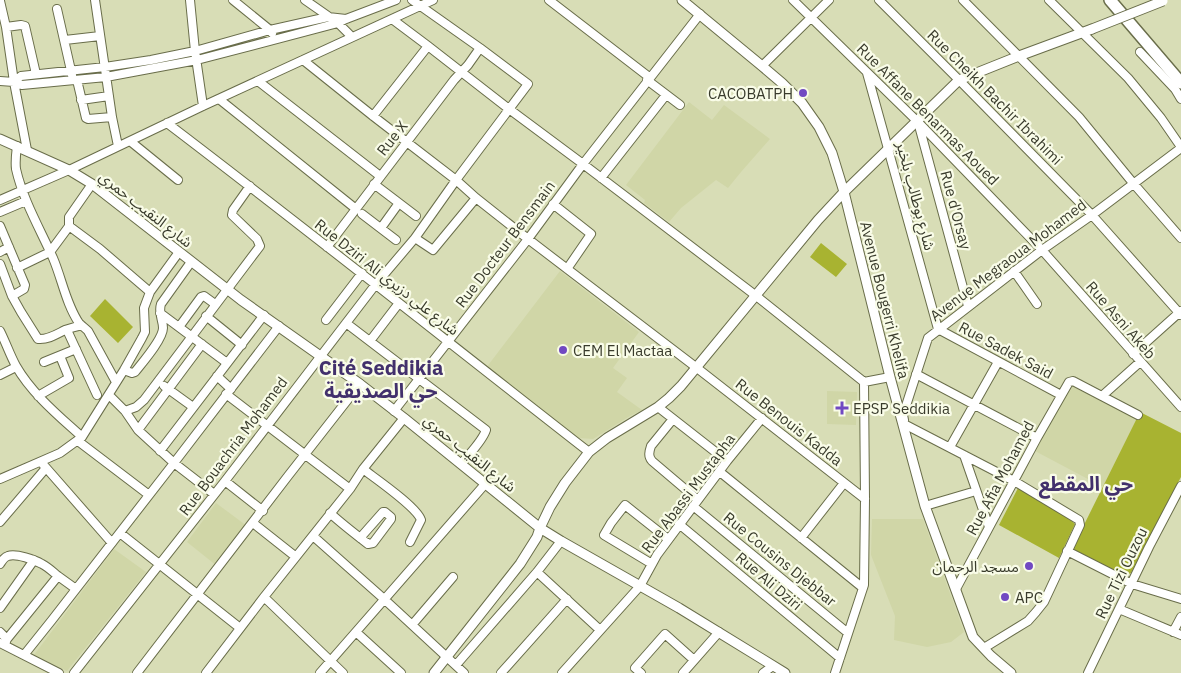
<svg xmlns="http://www.w3.org/2000/svg" width="1181" height="673" viewBox="0 0 1181 673" font-family="'IBM Plex Sans','Noto Sans Arabic',sans-serif">
<rect width="100%" height="100%" fill="#d8ddb6"/>
<!-- built -->
<path fill="#d0d6a7" d="M689,102L712,120L724,105L770,139L741,172L728,188L716,180L681,208L669,222L644,203L645,200L626,185Z
M560,271L639,332L613,368L627,378L617,392L642,410L630,416L593,439L579,438L486,368Z
M1070,385L1137,419L1103,487L1035,451Z
M827,391L857,392L856,425L827,424Z
M216,503L247,526L217,566L187,542Z
M872,519H923L964,632L951,642L927,647L894,640L895,616L871,555Z
M114,549L146,572L67,671L34,655Z"/>
<!-- green -->
<path fill="#a8b331" d="M821,243L847,264L836,277L810,257Z
M105,299L133,327L118,343L90,316Z
M1140,412L1181,433V477L1131,573L1123,576L1072,549Z
M1018,488L1060,511L1075,524L1059,558L999,525Z"/>
<g fill="none" stroke-linecap="round" stroke-linejoin="round">
<defs>
<path id="minor" d="M95,0L112,117L118,146
M190,0L195,51L203,106
M233,0L270,30L272,33
M305,0L338,23L352,37
M549,0L649,77
M793,0L917,121L1042,250L1181,407
M879,0L959,80L1092,215L1181,315
M963,0L1079,117L1133,183L1181,238
M1049,0L1128,78L1161,118L1181,147
M0,1L6,27L14,82L27,150
M57,9L72,75
M392,19L428,46L509,109L583,164L755,295L864,382
M6,27L21,25L25,26L36,74
M65,40L100,36
M1140,52L1175,89L1181,99
M303,60L373,116L456,180L476,198L528,239L697,368L865,499
M762,66L829,0
M867,73L938,329L1061,395
M77,80L86,118L88,119L112,117
M647,80L680,105
M0,81L14,82L22,85L106,77L197,60L338,23L346,19L396,0
M258,81L380,176
M14,82L21,76L105,67L151,60L195,51L270,30L328,17L346,19
M219,99L356,209
M81,100L109,96
M373,116L428,46
M918,122L968,306
M167,123C309,231 448,342 589,452
M130,141L178,180
M17,146C16,154 15,161 16,169C23,200 40,229 53,258C62,279 66,304 79,323C82,326 85,328 88,331L116,382
M601,178L666,95
M374,184L416,216
M0,200L69,170L203,106L433,0
M553,204L591,234L567,269
M0,212L26,201
M362,214L396,240
M0,226L25,285L24,289L12,296
M69,226L100,249L150,292
M381,228L399,203
M415,238L433,250L476,198
M327,247L454,80L468,65L480,48
M0,252L9,247
M0,264L12,296L21,312L38,339C48,340 57,334 65,330C70,328 76,327 81,325
M17,268L50,252L67,229L69,226V217L92,184
M1014,271L1037,304
M160,313L227,363
M206,316L242,345
M326,320L362,273
M346,323L486,430C482,442 469,454 461,464
M179,327L201,297L204,296L215,304
M67,330L97,395
M0,331C6,343 10,355 16,366C32,394 59,416 82,437
M370,341L399,303
M1133,354L1181,311
M44,362L76,349
M124,370L132,373L135,372C142,363 163,339 163,328C163,320 158,313 161,304L191,262
M916,374L1037,438
M0,375L16,367
M217,376L231,389
M864,382L890,377
M164,386L193,407
M226,394L350,489
M109,395L125,411L138,430L174,463L214,494
M38,396L69,378L60,356
M1102,396L1140,362
M658,407L727,461
M125,411L136,407L144,400L260,246L257,239L232,215L233,210L250,186
M394,411L528,239L583,164L700,14
M673,419L651,446C649,452 648,456 652,461L698,500
M904,420L903,415L928,338L1042,250L1092,215L1181,148
M904,424L1014,481L1079,520L1080,525L1044,602L1036,612L1028,621L984,648
M138,430L202,344
M78,441L149,495
M950,447L998,362
M160,451L264,315
M964,455L989,527
M41,462L112,543
M363,469C376,479 417,507 421,520L410,542
M720,472L863,588
M0,479L60,453L82,437L124,370L142,338L145,332L144,308L150,292L179,252
M225,481L263,511
M693,506L848,633
M925,506L976,491
M330,513C342,524 355,534 368,544L373,543L391,519V517L385,512H383L360,538
M0,522L46,468
M253,523L296,557
M679,524L840,658
M120,533L240,628
M313,536L384,599L464,673
M801,538L844,483
M1067,551L1132,584L1181,599
M0,564C2,561 4,557 8,556C16,553 35,560 42,564C48,567 53,572 58,576
M652,564L604,535L611,523L625,505L668,539
M537,572L600,630
M956,589L1037,438L1069,382L1073,381L1138,415
M264,597L343,673
M0,608L34,560
M1119,609L1181,635
M412,625L453,577
M0,632L7,639L5,644
M356,632L401,673
M1173,632L1181,617
M7,639L58,576L76,589
M0,643L59,673
M24,655L52,620L174,463L279,326
M456,665L537,572L561,541
M74,673L225,481L376,284L415,238L456,180L528,84L480,48L412,0
M137,673L288,476L360,384
M206,673L264,597L350,489L363,469L404,418
M320,673L486,483
M501,673L567,599
M562,673L640,586L657,555L727,461L762,418
M641,673L635,668L665,634L694,660
M683,673L719,632
M763,673L773,666
M835,673L864,585L865,499L864,382
M1088,673L1149,547L1181,486"/>
<path id="major" d="M682,0L762,66L782,83L802,103L819,127L832,153L844,192L890,377L925,506L973,637L991,656L1011,673
M0,139L69,170L92,184L241,300L360,384L404,418L540,528L561,541L679,608L785,673
M434,673L520,564L537,537L540,528L550,507L565,483L589,452L607,438L658,407L669,398L681,386L818,220L844,192L959,80L1019,56L1092,29"/>
<path id="highway" d="M1110,0L1181,83"/>
</defs>
<!-- minor casing -->
<use href="#minor" stroke="#696d4a" stroke-width="10"/>
<!-- major casing -->
<use href="#major" stroke="#696d4a" stroke-width="11"/>
<!-- highway casing -->
<use href="#highway" stroke="#696d4a" stroke-width="14"/>
<!-- minor -->
<use href="#minor" stroke="#fff" stroke-width="8"/>
<!-- major -->
<use href="#major" stroke="#fff" stroke-width="9"/>
<!-- highway -->
<use href="#highway" stroke="#fff" stroke-width="11"/>
<defs>
<path id="major-bridge" d="M1092,29L1163,1"/>
</defs>
<!-- major-bridge casing -->
<use href="#major-bridge" stroke="#696d4a" stroke-width="11" stroke-linecap="butt"/>
<!-- major-bridge -->
<use href="#major-bridge" stroke="#fff" stroke-width="9"/>
</g>
<!-- markers -->
<g fill="#7149c2" stroke="#f9fce8" stroke-width="2">
<circle cx="803" cy="93" r="5"/>
<circle cx="563" cy="350" r="5"/>
<path d="M839.5 400.5h5v5h5v5h-5v5h-5v-5h-5v-5h5z"/>
<circle cx="1029" cy="566" r="5"/>
<circle cx="1005" cy="597" r="5"/>
</g>
<g text-anchor="middle" dominant-baseline="central" stroke-width="4.5" stroke-linejoin="round" paint-order="stroke">
<!-- poi labels -->
<g font-size="15" fill="#393b2c" stroke="#f9fce8" text-anchor="start">
<text x="793" y="93" text-anchor="end">CACOBATPH</text>
<text x="573" y="350">CEM El Mactaa</text>
<text x="853" y="408">EPSP Seddikia</text>
<text x="1019" y="566" text-anchor="end">مسجد الرحمان</text>
<text x="1015" y="597">APC</text>
</g>
<!-- street labels -->
<g font-size="15" fill="#393b2c" stroke="#f9fce8">
<text transform="translate(995 97) rotate(45)">Rue Cheikh Bachir Ibrahimi</text>
<text transform="translate(928 114) rotate(45)">Rue Affane Benarmas Aoued</text>
<text transform="translate(392 138) rotate(-52)">Rue X</text>
<text transform="translate(916 196) rotate(75)">شارع بوطالب بلخير</text>
<text transform="translate(146 209) rotate(38)">شارع النقيب حمري</text>
<text transform="translate(956 210) rotate(75)">Rue d'Orsay</text>
<text transform="translate(505 244) rotate(-53)">Rue Docteur Bensmain</text>
<text transform="translate(1008 260) rotate(-37)">Avenue Megraoua Mohamed</text>
<text transform="translate(387 277) rotate(38)">Rue Dziri Ali شارع علي دزيري</text>
<text transform="translate(885 300) rotate(76)">Avenue Bougerri Khelifa</text>
<text transform="translate(1121 320) rotate(49)">Rue Asni Akeb</text>
<text transform="translate(1006 350) rotate(28)">Rue Sadek Said</text>
<text transform="translate(789 422) rotate(38)">Rue Benouis Kadda</text>
<text transform="translate(233 446) rotate(-53)">Rue Bouachria Mohamed</text>
<text transform="translate(470 453) rotate(39)">شارع النقيب حمري</text>
<text transform="translate(1000 478) rotate(-62)">Rue Afia Mohamed</text>
<text transform="translate(688 493) rotate(-53)">Rue Abassi Mustapha</text>
<text transform="translate(780 559) rotate(39)">Rue Cousins Djebbar</text>
<text transform="translate(1121 573) rotate(-64)">Rue Tizi Ouzou</text>
<text transform="translate(769 581) rotate(40)">Rue Ali Dziri</text>
</g>
<!-- district labels -->
<g font-size="20" font-weight="bold" fill="#42306c" stroke="#f9fce8">
<text x="381" y="367">Cité Seddikia<tspan x="381" dy="23">حي الصديقية</tspan></text>
<text x="1086" y="483">حي المقطع</text>
</g>
</g>
</svg>
